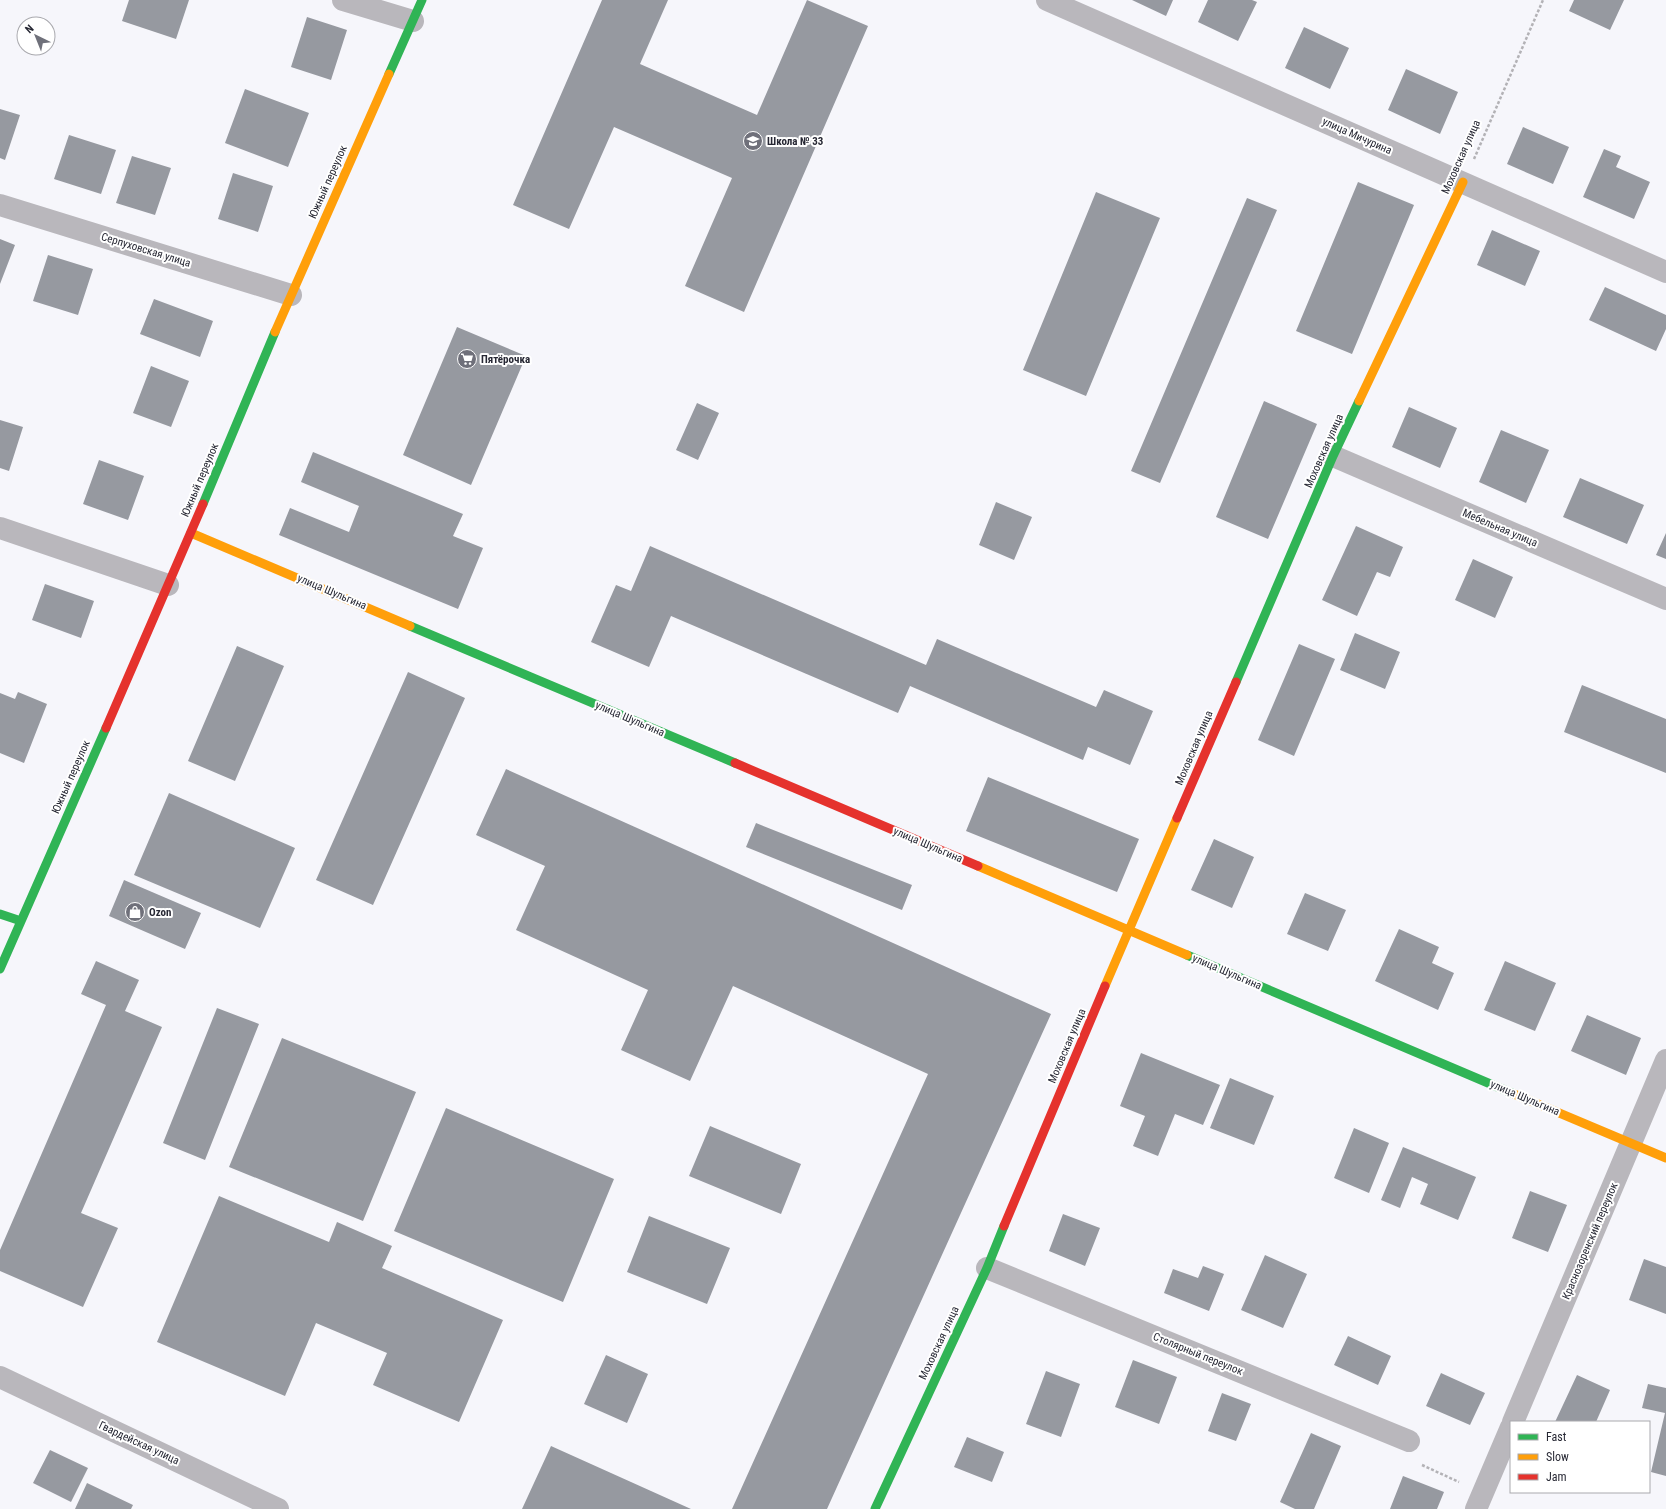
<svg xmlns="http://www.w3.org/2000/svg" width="1666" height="1509" viewBox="0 0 1666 1509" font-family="'Roboto Condensed',sans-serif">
<rect width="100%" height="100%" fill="#f6f6fb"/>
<!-- building -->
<path fill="#9699a0" d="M129,0H189L176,39L122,21Z
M602,0H668L640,64L757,115L807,0L868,26L744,312L685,286L732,178L614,127L569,229L513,205Z
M1132,0H1173L1166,16Z
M1208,0H1252L1257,2L1238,41L1198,22Z
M1574,0H1624L1610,30L1569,11Z
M307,17L347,30L331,80L291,67Z
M1304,27L1349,48L1330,89L1285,68Z
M1406,69L1458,92L1440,134L1388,110Z
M245,89L309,113L288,167L225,143Z
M0,109L20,115L5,160L0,158Z
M1523,127L1569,147L1553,184L1507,164Z
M69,135L116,150L101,194L54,179Z
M1604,149L1621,156L1616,167L1650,182L1634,219L1583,197Z
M132,156L171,168L155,215L116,203Z
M233,173L273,186L258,232L218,219Z
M1358,182L1414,205L1352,354L1296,331Z
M1096,192L1160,218L1086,396L1023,370Z
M1247,198L1277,210L1160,483L1131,471Z
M1492,230L1540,251L1525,286L1477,265Z
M0,239L15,245L0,284Z
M48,255L93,269L78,315L33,301Z
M1605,287L1666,315V329L1656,351L1589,320Z
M154,299L213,321L200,357L140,334Z
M457,327L526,356L471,485L403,455Z
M151,366L189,381L171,427L133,413Z
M1264,401L1317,424L1268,539L1216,517Z
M697,403L719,413L698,460L676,450Z
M1409,407L1457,428L1440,468L1392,447Z
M0,420L23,427L9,471L0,468Z
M1501,430L1549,450L1526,503L1479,482Z
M313,452L463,514L453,536L483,548L458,609L279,535L290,508L349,532L359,506L301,482Z
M99,460L144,476L128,520L83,504Z
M1580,478L1644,505L1627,544L1563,517Z
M996,502L1032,517L1014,560L979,545Z
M1356,526L1403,547L1390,577L1377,572L1357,616L1322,600Z
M1666,533V559L1656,555Z
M650,546L926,665L937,639L1096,707L1104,690L1153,711L1130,765L1088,747L1083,760L910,686L898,713L671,616L649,667L591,642L616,585L631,591Z
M1473,559L1513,577L1495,618L1455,600Z
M45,584L94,601L81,638L32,620Z
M1355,633L1400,652L1385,689L1340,670Z
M1299,644L1335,659L1294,756L1258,740Z
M237,646L284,666L235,781L188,761Z
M408,672L465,698L373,905L316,880Z
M1582,685L1666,719V773L1564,732Z
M18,692L47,704L24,763L0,753V693L15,699Z
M506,769L1051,1014L827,1509H732L928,1074L733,986L690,1081L621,1050L648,990L516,930L545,866L476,835Z
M988,777L1139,839L1117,892L966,831Z
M169,793L295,848L260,928L134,875Z
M756,823L912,885L902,910L746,847Z
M1214,839L1254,857L1232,908L1191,890Z
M124,880L201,913L185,949L109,916Z
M1305,893L1346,910L1328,951L1287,934Z
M1399,929L1439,947L1432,963L1454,973L1438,1010L1375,981Z
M96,961L139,980L125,1011L162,1027L81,1213L118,1228L83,1307L0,1271V1250L106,1005L81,994Z
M1505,961L1556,983L1535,1031L1484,1010Z
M217,1008L259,1024L205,1160L163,1143Z
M1587,1015L1641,1038L1626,1075L1571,1051Z
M282,1038L416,1092L363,1221L229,1167Z
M1141,1053L1220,1085L1203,1125L1175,1114L1158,1156L1133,1146L1145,1116L1120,1106Z
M1230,1078L1274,1096L1254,1145L1210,1128Z
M446,1108L614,1179L563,1302L394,1231Z
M710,1126L801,1164L781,1214L689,1176Z
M1354,1128L1389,1143L1369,1193L1334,1178Z
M1403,1147L1476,1177L1458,1220L1420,1204L1428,1184L1412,1177L1400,1208L1381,1200Z
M1530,1191L1567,1205L1548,1252L1512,1238Z
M219,1196L329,1242L337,1222L392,1246L382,1268L503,1320L459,1422L373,1385L387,1353L316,1323L285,1396L157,1342Z
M1063,1214L1100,1228L1085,1266L1049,1251Z
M649,1216L730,1248L707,1304L627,1272Z
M1265,1255L1307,1274L1283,1328L1241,1310Z
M1644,1259L1666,1267V1314L1629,1300Z
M1203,1266L1224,1274L1209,1311L1164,1293L1173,1269L1198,1278Z
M1348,1336L1391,1356L1378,1385L1334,1365Z
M606,1355L648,1374L627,1423L584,1404Z
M1133,1360L1177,1377L1159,1424L1115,1407Z
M1046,1371L1080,1384L1061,1437L1026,1424Z
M1441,1373L1485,1393L1470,1425L1426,1406Z
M1577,1375L1610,1390L1596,1422H1555Z
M1648,1384L1666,1388V1476L1651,1472L1665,1413L1642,1408Z
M1222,1393L1251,1404L1236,1441L1208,1431Z
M1311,1433L1341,1446L1314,1509H1295L1280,1502Z
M967,1437L1004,1452L992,1482L954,1467Z
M551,1446L691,1509H522Z
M50,1450L88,1468L71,1502L33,1483Z
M1403,1476L1444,1492L1437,1509H1390Z
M87,1483L133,1505L131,1509H75Z"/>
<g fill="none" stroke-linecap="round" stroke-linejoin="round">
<!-- path -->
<path stroke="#b3b2b6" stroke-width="2.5" stroke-dasharray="3 2" stroke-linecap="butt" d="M1474,159L1543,0
M1422,1465L1459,1482"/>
<!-- street -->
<path stroke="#b9b7bc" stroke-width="22" d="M343,0L413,21
M1047,0L1666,272
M0,205L291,295
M1333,456L1666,599
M0,528L168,585
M987,1268L1409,1441
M0,1377L278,1509
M1513,1422L1666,1060
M1476,1509L1511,1427"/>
<!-- fast -->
<path stroke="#30b455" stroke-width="9" d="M389,74L422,0
M203,504L275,332
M410,626L735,763
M1236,682L1333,456L1359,401
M0,914L21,921
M1187,955L1514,1094
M0,969L106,728
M875,1509L987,1268L1004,1226"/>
<!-- slow -->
<path stroke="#ff9f0a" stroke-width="9" d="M275,332L389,74
M1359,401L1463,182
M191,533L410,626
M978,866L1187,955
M1105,986L1177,818
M1514,1094L1666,1158"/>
<!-- jam -->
<path stroke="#e5322d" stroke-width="9" d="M106,728L203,504
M735,763L978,866
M1177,818L1236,682
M1004,1226L1105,986"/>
</g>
<!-- icons -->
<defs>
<symbol id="school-disc" viewBox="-11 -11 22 22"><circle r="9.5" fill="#6f707a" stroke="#fff"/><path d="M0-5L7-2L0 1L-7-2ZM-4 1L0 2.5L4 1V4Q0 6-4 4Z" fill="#fff"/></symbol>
<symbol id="supermarket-disc" viewBox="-11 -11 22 22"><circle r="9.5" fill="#6f707a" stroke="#fff"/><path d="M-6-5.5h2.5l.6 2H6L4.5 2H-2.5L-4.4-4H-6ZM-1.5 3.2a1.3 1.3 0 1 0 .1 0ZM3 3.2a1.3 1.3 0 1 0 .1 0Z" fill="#fff"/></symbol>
<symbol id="shop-disc" viewBox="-11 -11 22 22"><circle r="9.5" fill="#6f707a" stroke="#fff"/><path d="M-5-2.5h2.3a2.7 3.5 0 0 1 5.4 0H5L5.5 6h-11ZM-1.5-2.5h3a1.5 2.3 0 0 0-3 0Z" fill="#fff"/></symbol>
</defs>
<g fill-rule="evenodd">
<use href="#school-disc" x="742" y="130" width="22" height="22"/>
<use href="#supermarket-disc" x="456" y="348" width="22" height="22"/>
<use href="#shop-disc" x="124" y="901" width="22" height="22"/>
</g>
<g text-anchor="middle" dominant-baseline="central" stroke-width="4" stroke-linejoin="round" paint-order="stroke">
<!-- street labels -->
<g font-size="11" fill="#272834" stroke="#fff">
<text transform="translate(1357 136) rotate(24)">улица Мичурина</text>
<text transform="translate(1461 157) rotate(-66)">Моховская улица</text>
<text transform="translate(328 182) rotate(-66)">Южный переулок</text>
<text transform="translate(146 250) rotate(17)">Серпуховская улица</text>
<text transform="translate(1324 451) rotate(-66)">Моховская улица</text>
<text transform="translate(200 480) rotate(-67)">Южный переулок</text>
<text transform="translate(1500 528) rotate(23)">Мебельная улица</text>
<text transform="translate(332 592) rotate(23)">улица Шульгина</text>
<text transform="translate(630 719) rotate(23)">улица Шульгина</text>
<text transform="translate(1194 748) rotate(-67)">Моховская улица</text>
<text transform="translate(71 777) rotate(-66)">Южный переулок</text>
<text transform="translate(928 845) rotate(23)">улица Шульгина</text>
<text transform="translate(1227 972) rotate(23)">улица Шульгина</text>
<text transform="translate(1067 1046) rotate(-67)">Моховская улица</text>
<text transform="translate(1525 1098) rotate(23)">улица Шульгина</text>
<text transform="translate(1590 1241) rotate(-67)">Краснозоренский переулок</text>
<text transform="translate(939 1343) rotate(-65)">Моховская улица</text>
<text transform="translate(1198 1354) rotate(22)">Столярный переулок</text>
<text transform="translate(139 1443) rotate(25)">Гвардейская улица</text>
</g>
<!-- poi labels -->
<g font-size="11" font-weight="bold" fill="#272834" stroke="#fff" text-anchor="start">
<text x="767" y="141">Школа № 33</text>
<text x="481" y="359">Пятёрочка</text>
<text x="149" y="912">Ozon</text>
</g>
</g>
<!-- legend -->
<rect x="1510" y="1421" width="140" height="72" fill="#ffffff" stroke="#a9a9ae"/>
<rect x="1518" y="1434" width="20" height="6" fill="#30b455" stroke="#a9a9ae"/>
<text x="1546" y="1441" font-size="12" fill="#272834">Fast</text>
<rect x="1518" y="1454" width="20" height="6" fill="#ff9f0a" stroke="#a9a9ae"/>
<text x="1546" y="1461" font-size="12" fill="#272834">Slow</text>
<rect x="1518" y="1474" width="20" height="6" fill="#e5322d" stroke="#a9a9ae"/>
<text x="1546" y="1481" font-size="12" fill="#272834">Jam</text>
<!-- north arrow -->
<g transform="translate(36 36) rotate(317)"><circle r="19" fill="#ffffff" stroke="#a9a9ae"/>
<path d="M0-3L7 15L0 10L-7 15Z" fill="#6f707a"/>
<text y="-6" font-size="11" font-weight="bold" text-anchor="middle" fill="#272834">N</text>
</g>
</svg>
